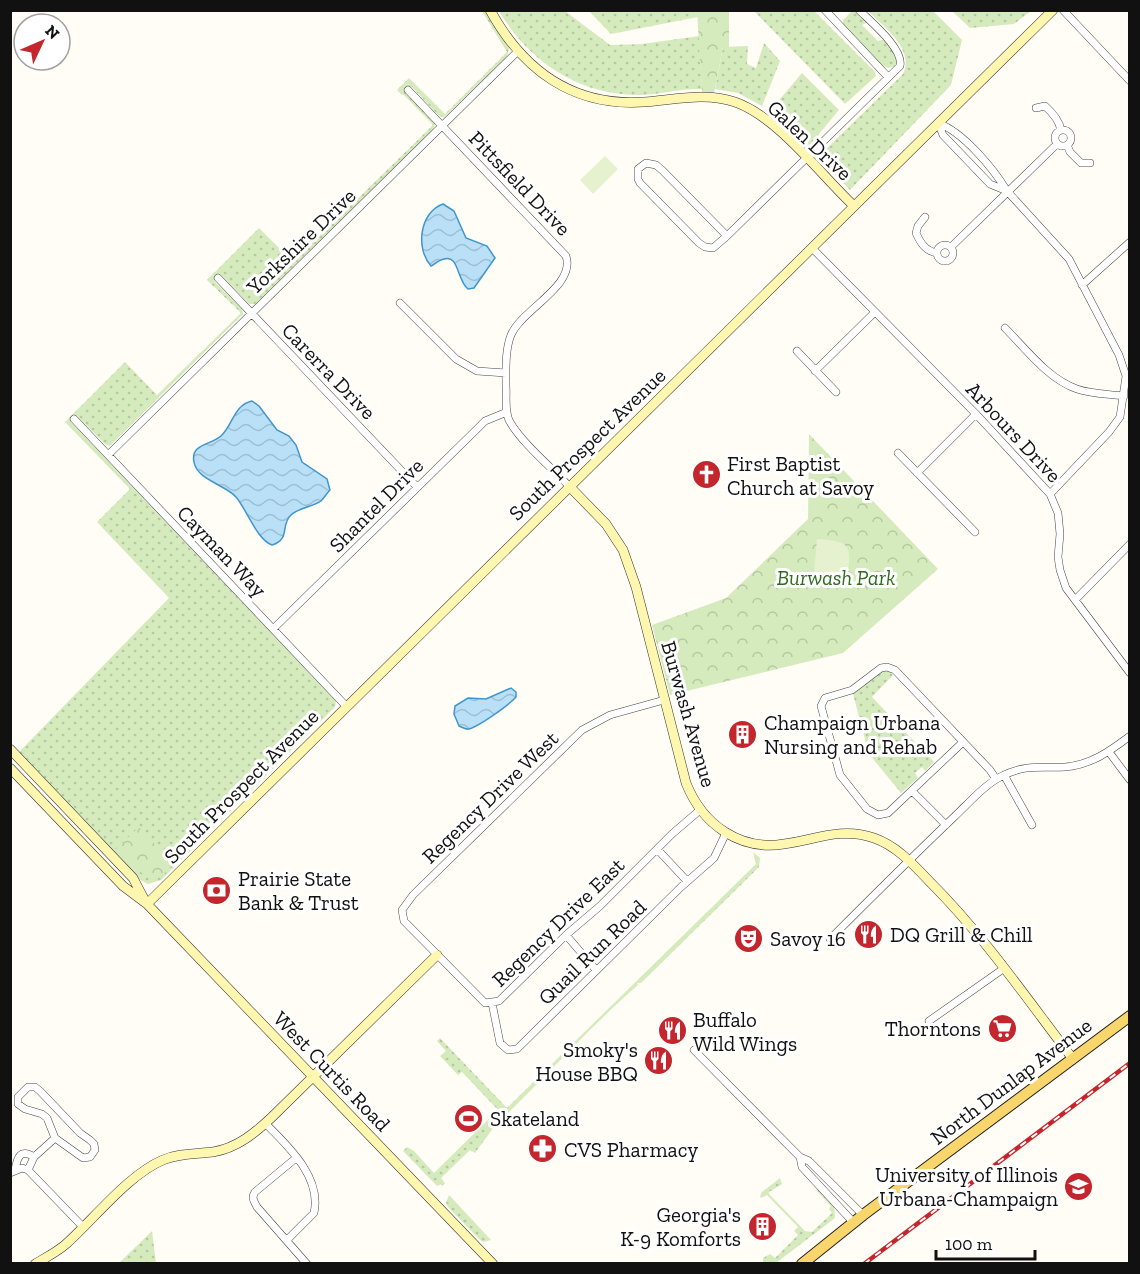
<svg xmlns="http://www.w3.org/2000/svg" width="1140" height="1274" viewBox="0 0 1140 1274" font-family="'Zilla Slab',serif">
<defs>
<pattern id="grass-dots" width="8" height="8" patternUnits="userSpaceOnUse" patternTransform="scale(1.5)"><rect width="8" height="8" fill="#d5ebbd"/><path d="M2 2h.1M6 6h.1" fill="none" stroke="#b6c8a1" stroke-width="1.8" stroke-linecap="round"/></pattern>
<pattern id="park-crowns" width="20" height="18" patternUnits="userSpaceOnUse" patternTransform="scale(1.5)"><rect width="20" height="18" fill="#d5ebbd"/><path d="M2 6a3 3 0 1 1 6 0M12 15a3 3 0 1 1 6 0" fill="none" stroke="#b6c8a1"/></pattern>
<pattern id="water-waves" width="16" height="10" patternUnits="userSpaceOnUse" patternTransform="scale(1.5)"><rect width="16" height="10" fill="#b9e0f7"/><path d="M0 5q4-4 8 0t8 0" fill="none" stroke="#9ebfd3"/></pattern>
</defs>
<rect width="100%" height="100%" fill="#fffdf5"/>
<!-- grass -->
<path fill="url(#grass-dots)" d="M482,11H485L509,48L507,57L444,117L439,116L411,86L406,92L433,121L435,124L433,130L255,304H249L220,274L214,281L242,309L243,314L112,444L109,446L105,444L77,416L71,422L336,701L335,707L161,880L148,884L140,880L19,752L169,598L97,522L130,489L65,422L125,362L157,395L240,314V312L207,280L259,228L293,262L432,126V124L403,94L402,95L397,90L409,78L445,114L507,52Z
M499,11H565L610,45L642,44L699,36L702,89C682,88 662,94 642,95C580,96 530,63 499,11Z
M589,11H697L698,17L611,34Z
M754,11H814L875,72L876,76L845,104Z
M852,11H858L868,22L862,25L878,41L885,39L894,49L897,62L895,66L888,68L879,64L843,26V20Z
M868,11H933L962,40L951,85L850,190L818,157L903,74C915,49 884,27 868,11Z
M952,11H1031L1014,24L970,28Z
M764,43L780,61L762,106L738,93L715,89L723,47L748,46L747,64L756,68Z
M802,73L839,110L808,147L770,111Z
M888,670L893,675L872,697L934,762L925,771L922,767L915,773L918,778L901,793L869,754L853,694L882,671Z
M753,852L760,858L759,867L755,871L641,983H637L638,985C591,1026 551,1071 505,1116H502L475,1153L470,1150L441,1178L445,1183L443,1186L441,1184L437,1186L403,1151L407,1147L414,1151L434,1173L498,1110L462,1072L458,1075L440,1056L446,1051L437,1041L440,1038L507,1108L756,864Z
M780,1178L782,1184L769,1192V1194L805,1231L812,1232L832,1213L829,1209L831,1206L816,1190L817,1189L834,1206L835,1218L776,1263H763V1258L770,1254L775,1258L798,1235L794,1231L798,1227L767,1195L761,1198L760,1196L762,1192Z
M449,1195L491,1240L483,1242L480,1240L448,1207L446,1203Z
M152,1231L156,1263H119Z"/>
<!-- park -->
<path fill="url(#park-crowns)" d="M697,11H729V47H723L714,93L702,92Z
M809,434L938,569L843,653L670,695L652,625L726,598L808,519Z
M139,827L174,864L163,875H154L150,878L132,867L115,850Z"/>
<!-- pitch -->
<path fill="#e6f2cf" d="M605,156L618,169L593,194L580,180Z
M817,539C848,541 853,544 847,576L814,574Z"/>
<!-- water -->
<path fill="url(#water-waves)" stroke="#3f96cf" stroke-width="1.5" d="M443,204L454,211L466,238L487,246L495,258L474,288L468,289C457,281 459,254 444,259C439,260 435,264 431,266C415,248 420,212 443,204Z
M252,401L259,406L277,430L289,436L296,445L302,462L327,479L330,490C327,493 324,498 321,501C312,507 298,508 291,515C280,525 291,539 272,545C257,540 247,510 236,497C226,485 197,480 194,462C190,443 213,445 222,435C233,424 234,405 252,401Z
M511,688L516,692V697C509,705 477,728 468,729C465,729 461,727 459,726L454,714L455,706L468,698L486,699Z"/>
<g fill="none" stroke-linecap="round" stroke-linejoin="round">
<defs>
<path id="street" d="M825,10L888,77
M1063,10L1130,81
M408,90L566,256C576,286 522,309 511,335C505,350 506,370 506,386C507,397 504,412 510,422C522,443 552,468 569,486
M1036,108L1045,106C1053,113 1059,120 1061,130
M938,123C963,132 993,168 1007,191L1069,259L1119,355L1126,376L1120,417L1109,432L1050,494
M938,123L943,135L990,184L1007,191
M1055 138a8 8 0 1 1 16 0a8 8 0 1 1-16 0Z
M1067,145L1070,152L1081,163H1090
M646,163L656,165L662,170L727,236L713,248L705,247L699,243L640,183L638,179V169Z
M925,217L918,226L916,233C920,242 925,251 937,253
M727,236L900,66C904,49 871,22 859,10
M937 253a8 8 0 1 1 16 0a8 8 0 1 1-16 0Z
M951,247L1057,144
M812,248L976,414L1050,494L1058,513L1060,534L1058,557L1060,570L1066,588L1130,673
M218,278L417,487
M1082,285L1130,242
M400,303L456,359L477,371L506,373
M1005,328C1026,349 1048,379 1077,389C1091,394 1108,394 1124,396
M797,351L836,392
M815,371L875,312
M74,419L346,706
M898,453L975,532
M108,455L517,52
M917,473L976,414
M1075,600L1130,544
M273,629L476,430L485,421L507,412
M664,700L610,715L582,730L413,895L402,910L404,921L485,1003L499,1001L566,935L600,906L672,834L700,810
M963,742L888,813L878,815L867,809L840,775L821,706L825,698L852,690L881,668L887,667L895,670L990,770L996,779
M1109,752L1130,780
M1004,775L1032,825
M912,791L946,825
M657,849L687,881
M566,935L596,970
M830,939C871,898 912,857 954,817C969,803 984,785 1002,776C1026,764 1040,768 1065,767C1091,765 1110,751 1130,736
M492,1003L500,1043L508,1050L517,1049L681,887L714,858L726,833
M929,1021L1003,969
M694,1050L792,1149L800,1157L809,1161L863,1215
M28,1087H35L40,1091L80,1133L90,1140L94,1144L95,1150L90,1157L83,1158L55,1138L47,1118L42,1114L25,1109L18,1104V1097Z
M265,1123C288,1146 322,1177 314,1213L287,1240
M800,1157L802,1167L854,1223
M296,1158L255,1192C251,1198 254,1201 257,1207L307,1264
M15,1170C17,1158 20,1148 34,1157
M28,1170L34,1157L55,1138
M10,1173L22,1168L28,1170L83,1227"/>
<path id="secondary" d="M490,10C523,70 573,107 644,102C674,100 705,92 735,102C778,117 820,174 854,206
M569,486L606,524L623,550L636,587L686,783C694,803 706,820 725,832C780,867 822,819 874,838C897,846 914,865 931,883C984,936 1027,999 1073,1059
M10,749L133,878L144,899
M10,768L123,886L147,904L493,1264
M147,904L1053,10
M35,1264C45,1258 57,1252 66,1244C94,1219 129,1174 163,1160C179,1153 197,1154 213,1152C237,1148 255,1133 272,1117L437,955"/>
<path id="primary" d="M802,1264L863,1215L1130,1016"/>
</defs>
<!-- street casing -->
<use href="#street" stroke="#444" stroke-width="8"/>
<!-- secondary casing -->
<use href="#secondary" stroke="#333" stroke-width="10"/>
<!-- primary casing -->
<use href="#primary" stroke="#222" stroke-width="12"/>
<!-- street -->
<use href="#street" stroke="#fff" stroke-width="7"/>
<!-- secondary -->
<use href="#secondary" stroke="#fff6b0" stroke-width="9"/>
<!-- primary -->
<use href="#primary" stroke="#f9d66b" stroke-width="10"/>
<defs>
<path id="rail" d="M864,1264L1130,1063"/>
</defs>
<!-- rail casing -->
<use href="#rail" stroke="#c4262e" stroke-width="4.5"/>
<!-- rail -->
<use href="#rail" stroke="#fff" stroke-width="2" stroke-dasharray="7" stroke-linecap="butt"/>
</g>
<!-- icons -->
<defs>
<symbol id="church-disc" viewBox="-11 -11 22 22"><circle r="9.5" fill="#c4262e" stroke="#fff"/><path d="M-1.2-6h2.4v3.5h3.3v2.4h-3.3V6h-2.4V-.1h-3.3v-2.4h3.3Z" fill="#fff"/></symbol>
<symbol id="building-disc" viewBox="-11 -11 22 22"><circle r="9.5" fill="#c4262e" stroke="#fff"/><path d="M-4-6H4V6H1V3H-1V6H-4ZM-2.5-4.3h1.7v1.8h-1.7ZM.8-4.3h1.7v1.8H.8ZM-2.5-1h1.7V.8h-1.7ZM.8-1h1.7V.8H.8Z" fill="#fff"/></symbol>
<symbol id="bank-disc" viewBox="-11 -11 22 22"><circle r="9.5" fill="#c4262e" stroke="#fff"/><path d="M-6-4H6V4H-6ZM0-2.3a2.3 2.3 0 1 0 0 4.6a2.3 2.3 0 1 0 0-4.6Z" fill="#fff"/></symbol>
<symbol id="restaurant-disc" viewBox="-11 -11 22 22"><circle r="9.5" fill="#c4262e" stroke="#fff"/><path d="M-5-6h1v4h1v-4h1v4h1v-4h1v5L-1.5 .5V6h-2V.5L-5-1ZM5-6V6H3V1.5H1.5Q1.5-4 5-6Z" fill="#fff"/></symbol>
<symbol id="theatre-disc" viewBox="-11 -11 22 22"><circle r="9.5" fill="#c4262e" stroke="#fff"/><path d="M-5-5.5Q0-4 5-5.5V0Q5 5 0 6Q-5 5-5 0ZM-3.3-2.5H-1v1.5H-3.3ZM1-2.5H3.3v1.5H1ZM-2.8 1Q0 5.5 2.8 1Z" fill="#fff"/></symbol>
<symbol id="supermarket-disc" viewBox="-11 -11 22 22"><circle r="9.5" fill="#c4262e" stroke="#fff"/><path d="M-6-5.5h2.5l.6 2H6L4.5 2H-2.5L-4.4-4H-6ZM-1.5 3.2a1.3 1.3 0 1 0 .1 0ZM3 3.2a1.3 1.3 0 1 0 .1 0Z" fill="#fff"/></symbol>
<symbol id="stadium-disc" viewBox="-11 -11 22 22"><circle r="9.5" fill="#c4262e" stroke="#fff"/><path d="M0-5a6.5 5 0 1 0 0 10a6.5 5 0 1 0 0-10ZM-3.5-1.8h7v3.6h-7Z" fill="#fff"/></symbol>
<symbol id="pharmacy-disc" viewBox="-11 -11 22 22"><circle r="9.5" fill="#c4262e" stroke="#fff"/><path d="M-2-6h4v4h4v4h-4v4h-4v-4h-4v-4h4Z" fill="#fff"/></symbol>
<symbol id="university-disc" viewBox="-11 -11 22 22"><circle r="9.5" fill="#c4262e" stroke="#fff"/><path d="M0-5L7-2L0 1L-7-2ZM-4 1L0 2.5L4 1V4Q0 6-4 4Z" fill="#fff"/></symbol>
</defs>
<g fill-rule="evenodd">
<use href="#church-disc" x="690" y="458" width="33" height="33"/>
<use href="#building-disc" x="726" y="718" width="33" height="33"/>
<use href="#bank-disc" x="200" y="874" width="33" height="33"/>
<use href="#restaurant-disc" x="852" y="918" width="33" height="33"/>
<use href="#theatre-disc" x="732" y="922" width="33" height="33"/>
<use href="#supermarket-disc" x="986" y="1012" width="33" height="33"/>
<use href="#restaurant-disc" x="656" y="1014" width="33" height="33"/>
<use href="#restaurant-disc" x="642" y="1044" width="33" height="33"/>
<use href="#stadium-disc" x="452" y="1102" width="33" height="33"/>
<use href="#pharmacy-disc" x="526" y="1132" width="33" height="33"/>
<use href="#university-disc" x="1062" y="1170" width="33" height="33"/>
<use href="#building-disc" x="746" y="1210" width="33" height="33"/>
</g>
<g text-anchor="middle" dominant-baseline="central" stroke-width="6" stroke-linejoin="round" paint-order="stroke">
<!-- street labels -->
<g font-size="21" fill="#111" stroke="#fff">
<text transform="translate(810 140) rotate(43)">Galen Drive</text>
<text transform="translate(520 183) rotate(46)">Pittsfield Drive</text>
<text transform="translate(301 241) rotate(-44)">Yorkshire Drive</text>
<text transform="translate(329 371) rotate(46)">Carerra Drive</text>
<text transform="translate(1014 432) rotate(47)">Arbours Drive</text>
<text transform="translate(587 444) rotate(-44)">South Prospect Avenue</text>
<text transform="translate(376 505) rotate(-45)">Shantel Drive</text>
<text transform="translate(222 551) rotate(46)">Cayman Way</text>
<text transform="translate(689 714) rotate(74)">Burwash Avenue</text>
<text transform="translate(241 786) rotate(-45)">South Prospect Avenue</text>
<text transform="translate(490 797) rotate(-44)">Regency Drive West</text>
<text transform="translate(558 922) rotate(-44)">Regency Drive East</text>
<text transform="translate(592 952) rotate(-44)">Quail Run Road</text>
<text transform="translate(332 1071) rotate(46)">West Curtis Road</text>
<text transform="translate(1011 1081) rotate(-37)">North Dunlap Avenue</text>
</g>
<!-- poi labels -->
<g font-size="21" fill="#111" stroke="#fff" text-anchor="start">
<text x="727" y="463">First Baptist<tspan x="727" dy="24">Church at Savoy</tspan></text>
<text x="764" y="722">Champaign Urbana<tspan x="764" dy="24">Nursing and Rehab</tspan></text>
<text x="238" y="878">Prairie State<tspan x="238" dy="24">Bank &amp; Trust</tspan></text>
<text x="890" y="934">DQ Grill &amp; Chill</text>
<text x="770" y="938">Savoy 16</text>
<text x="693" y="1019">Buffalo<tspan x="693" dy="24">Wild Wings</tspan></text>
<text x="981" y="1028" text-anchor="end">Thorntons</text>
<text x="638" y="1049" text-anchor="end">Smoky's<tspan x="638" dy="24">House BBQ</tspan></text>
<text x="490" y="1118">Skateland</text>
<text x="564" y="1149">CVS Pharmacy</text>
<text x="1058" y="1174" text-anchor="end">University of Illinois<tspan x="1058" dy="24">Urbana-Champaign</tspan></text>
<text x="741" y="1214" text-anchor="end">Georgia's<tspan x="741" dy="24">K-9 Komforts</tspan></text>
</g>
<!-- park labels -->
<g font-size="21" font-style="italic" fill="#2f6b1f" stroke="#fff">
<text x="836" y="577">Burwash Park</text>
</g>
</g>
<!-- border -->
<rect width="1140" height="1274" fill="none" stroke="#111111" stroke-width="24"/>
<!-- north arrow -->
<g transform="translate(42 42) rotate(46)"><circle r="28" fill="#ffffff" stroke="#a0a0a0" stroke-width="1.5"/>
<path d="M0-4.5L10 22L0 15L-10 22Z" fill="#c4262e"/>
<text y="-9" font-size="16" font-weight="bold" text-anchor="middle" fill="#111111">N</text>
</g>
<!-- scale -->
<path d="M936 1250v9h99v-9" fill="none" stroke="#111111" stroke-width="3"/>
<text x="945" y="1250" font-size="18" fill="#111111" stroke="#ffffff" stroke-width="4.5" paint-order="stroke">100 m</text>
</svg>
